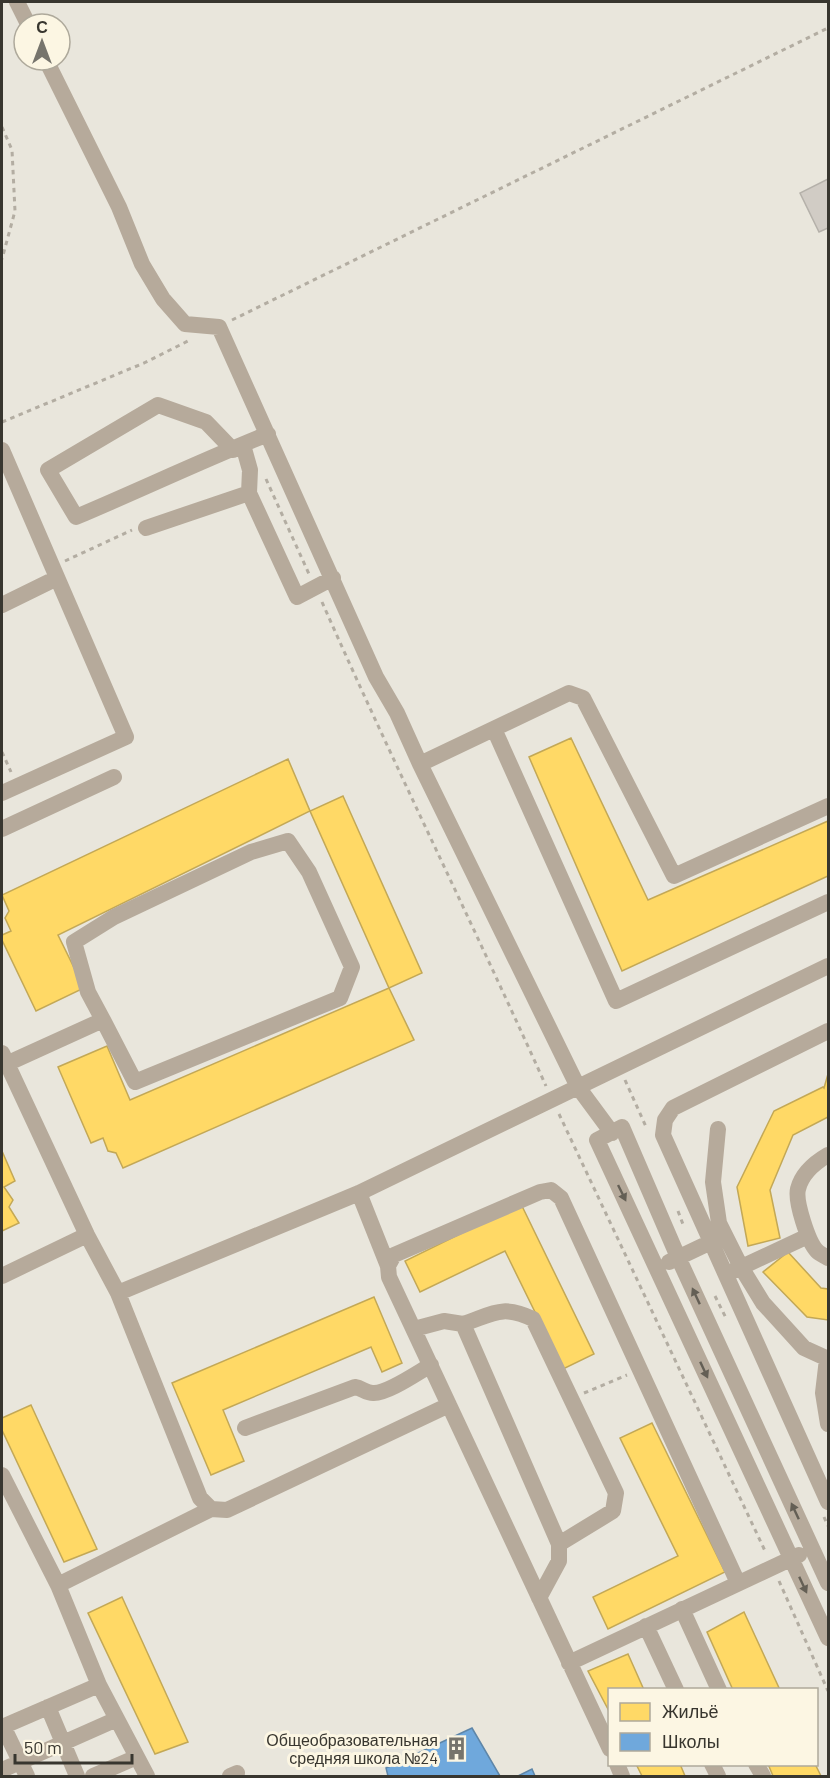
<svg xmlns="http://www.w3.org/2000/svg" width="830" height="1778" viewBox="0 0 830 1778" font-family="Barlow,sans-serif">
<rect width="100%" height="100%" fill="#e9e6dc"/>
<!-- homes -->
<path fill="#ffd966" stroke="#c3a856" stroke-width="1.5" d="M571,738L648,900L828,821V876L622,971L529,757Z
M288,759L310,811L58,935L84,988L36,1011L2,940V935L11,931L5,918L9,911L2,895Z
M343,796L422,973L389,988L310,811Z
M389,988L414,1040L123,1168L116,1153L108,1151L103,1138L91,1143L58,1067L107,1046L130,1100Z
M828,1074V1117L793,1135L770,1190L780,1238L748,1246L737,1187L774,1111L823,1087L824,1088Z
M2,1151L15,1181L4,1187L13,1200L9,1207L19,1223L2,1231Z
M521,1204L594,1354L563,1369L505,1251L420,1292L405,1261Z
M788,1252L821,1288L828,1289V1320L807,1317L763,1272Z
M374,1297L402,1363L382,1372L371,1347L223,1410L244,1461L211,1475L172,1383Z
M31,1405L97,1549L64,1562L2,1430V1418Z
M652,1423L725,1572L608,1629L593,1597L678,1556L620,1438Z
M122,1597L188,1742L155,1754L88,1613Z
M744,1612L780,1690H733L707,1632Z
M628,1654L644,1690H610V1713L588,1671Z
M636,1764H680L685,1776H642Z
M768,1764H815L821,1776H773Z"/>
<!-- schools -->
<path fill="#6fa8dc" stroke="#5e86a8" stroke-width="1.5" d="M472,1728L500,1776H388L386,1768Z
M532,1769L535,1776H518Z"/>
<!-- building -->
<path fill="#d1ccc5" stroke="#b5b1aa" stroke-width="1.5" d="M828,179V228L819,232L800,193Z"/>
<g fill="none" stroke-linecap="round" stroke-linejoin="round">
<!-- path -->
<path stroke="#b3ada2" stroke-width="3" stroke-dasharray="4.5 4.5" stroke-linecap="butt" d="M2,127L12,150L15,211L2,259
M232,320L828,28
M2,422L144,363L188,341
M266,479L309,574
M65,561L132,530
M322,602C394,765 473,924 546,1086
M2,752L11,772
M625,1080L647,1129
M559,1114L766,1553
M678,1211L684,1227
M715,1296L727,1320
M584,1393L627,1375
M824,1517L828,1526
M779,1581L828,1691"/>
<!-- minor -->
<path stroke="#b6aa9b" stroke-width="16" d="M17,2L28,24
M46,60L119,207L142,264L163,299L185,324L219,327L376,677L397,713L420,764L578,1087L612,1133
M243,445L250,470L249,493
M2,450L126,737L2,793
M233,450L206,422L158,405L48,470L76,517C140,490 203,460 268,434
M146,528L249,493L297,597L333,578
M2,605L57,578
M494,729L616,1001L828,902
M420,764L569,693L583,698L674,876L828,806
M2,829L114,777
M828,1031L673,1108L665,1120L663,1135L828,1502
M2,1053L87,1235L118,1293L359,1193L828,966
M2,1066L103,1020L135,1082L340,998L352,967L309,872L288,841L251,852L114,917L74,942L88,992L103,1020
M718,1129L713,1182L719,1223L741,1267L763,1303L804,1348L828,1359
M828,1155C816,1162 802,1173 798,1189C795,1201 808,1242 817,1251C820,1254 825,1256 828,1258
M359,1193L388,1266
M669,1262L711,1242
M733,1271L808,1236
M2,1276L87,1235
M118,1293L200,1498L211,1509L227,1510L449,1405
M463,1324C493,1314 502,1304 533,1319L616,1493L613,1511L559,1544
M414,1329L444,1321L463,1324L559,1544V1561L539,1598
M827,1359L823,1393L828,1424
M245,1428L355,1387C362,1388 366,1393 373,1393C387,1394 417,1373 431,1365
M2,1475L58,1585
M828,1583L678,1257L622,1127L597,1140L828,1638
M682,1609L719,1690
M646,1626L676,1690
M569,1663L799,1555
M48,1707L77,1776
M3,1726L27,1776
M2,1727L99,1685
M610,1749L389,1277L388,1266L394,1255L540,1192L551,1190L561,1198L738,1583
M617,1764L622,1776
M712,1764L718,1776
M756,1764L763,1776
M2,1770L117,1719
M93,1776L137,1757
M147,1776L99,1685L58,1585L211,1509
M230,1776L237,1773"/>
</g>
<!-- one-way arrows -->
<defs><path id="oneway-solid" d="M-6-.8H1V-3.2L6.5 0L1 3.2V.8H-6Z" transform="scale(1.5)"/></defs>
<g fill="#645f55">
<use href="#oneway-solid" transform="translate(622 1193) rotate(64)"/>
<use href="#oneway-solid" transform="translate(696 1296) rotate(-115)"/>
<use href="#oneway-solid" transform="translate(704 1370) rotate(65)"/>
<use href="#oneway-solid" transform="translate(795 1511) rotate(-115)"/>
<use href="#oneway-solid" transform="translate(803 1585) rotate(65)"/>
</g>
<!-- icons -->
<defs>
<symbol id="building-bare" viewBox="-9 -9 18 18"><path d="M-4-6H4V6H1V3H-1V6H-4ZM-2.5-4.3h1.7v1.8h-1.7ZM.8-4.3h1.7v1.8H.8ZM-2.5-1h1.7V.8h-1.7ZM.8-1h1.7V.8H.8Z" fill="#76746c" stroke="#fcf6e3" stroke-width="2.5" paint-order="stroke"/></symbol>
</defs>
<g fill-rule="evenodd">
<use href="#building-bare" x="440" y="1732" width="33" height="33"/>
</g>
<g text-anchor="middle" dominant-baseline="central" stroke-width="6" stroke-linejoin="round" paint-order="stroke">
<!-- poi labels -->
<g font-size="16" fill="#38362f" stroke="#fcf6e3" text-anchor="end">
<text x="438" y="1739">Общеобразовательная<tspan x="438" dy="18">средняя школа №24</tspan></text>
</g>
</g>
<!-- border -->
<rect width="830" height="1778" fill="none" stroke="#38362f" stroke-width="6"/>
<!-- legend -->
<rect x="608" y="1688" width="210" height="78" fill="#fcf6e3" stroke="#aea99b" stroke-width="1.5"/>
<rect x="620" y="1703" width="30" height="18" fill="#ffd966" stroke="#aea99b" stroke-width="1.5"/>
<text x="662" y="1718" font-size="18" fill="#38362f">Жильё</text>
<rect x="620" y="1733" width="30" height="18" fill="#6fa8dc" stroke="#aea99b" stroke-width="1.5"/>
<text x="662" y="1748" font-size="18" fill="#38362f">Школы</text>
<!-- north arrow -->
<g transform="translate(42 42)"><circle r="28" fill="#fcf6e3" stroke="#aea99b" stroke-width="1.5"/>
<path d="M0-4.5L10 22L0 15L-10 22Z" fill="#76746c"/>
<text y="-9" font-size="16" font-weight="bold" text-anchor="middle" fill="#38362f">С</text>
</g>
<!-- scale -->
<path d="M15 1754v9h117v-9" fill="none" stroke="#38362f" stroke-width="3"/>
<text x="24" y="1754" font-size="18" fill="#38362f" stroke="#fcf6e3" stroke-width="4.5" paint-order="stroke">50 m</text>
</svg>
